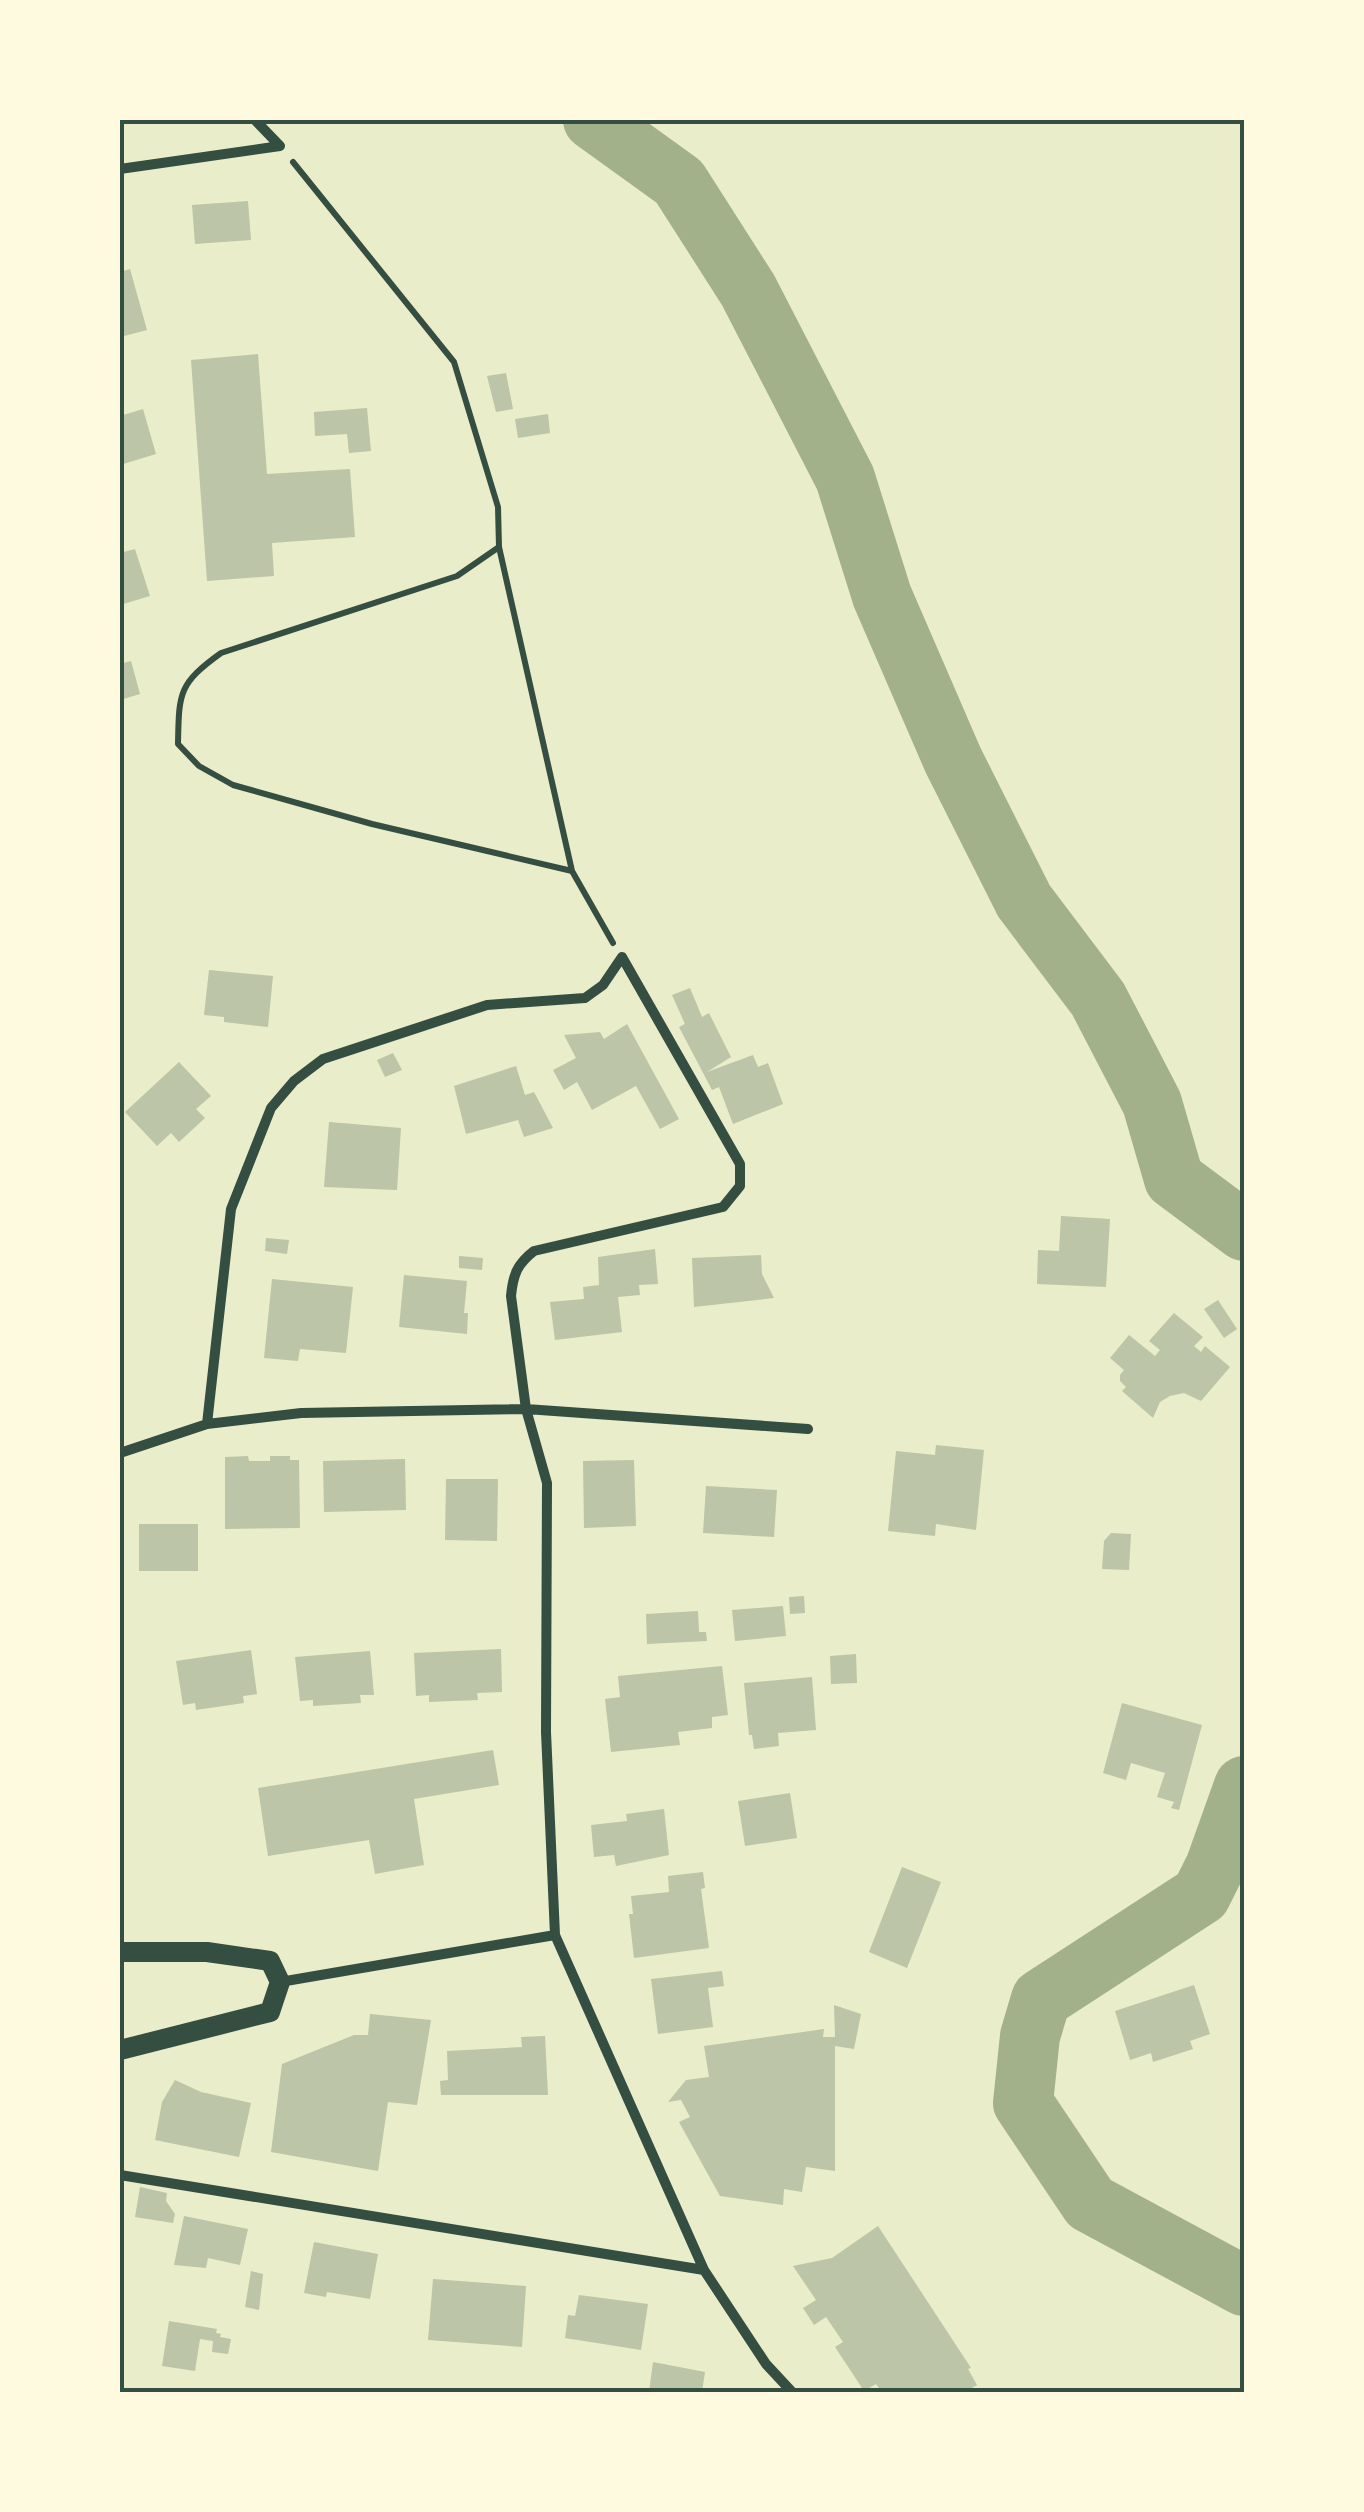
<svg xmlns="http://www.w3.org/2000/svg" width="1364" height="2512" viewBox="0 0 1364 2512" font-family="Lato,sans-serif">
<rect width="100%" height="100%" fill="#e9edc9"/>
<g fill="none" stroke-linecap="round" stroke-linejoin="round">
<!-- river -->
<path stroke="#a3b18a" stroke-width="60" d="M593,120L679,182L748,290L845,478L882,596L953,760L1024,901L1098,999L1152,1103L1174,1179L1244,1231
M1244,1786L1215,1867L1201,1895L1041,1999L1030,2036L1023,2103L1090,2203L1244,2286"/>
</g>
<!-- building -->
<path fill="#bcc5a7" d="M248,201L251,240L195,244L192,205Z
M130,269L147,330L120,337V272Z
M258,354L267,474L350,469L355,537L272,543L274,576L207,581L191,360Z
M506,373L513,409L496,412L487,376Z
M367,408L371,451L349,453L347,434L315,436L314,412Z
M143,409L156,454L120,465V416Z
M548,414L550,433L518,438L515,419Z
M135,549L150,596L120,605V553Z
M131,661L140,694L120,700V664Z
M209,970L273,976L268,1027L224,1022V1017L204,1015Z
M690,988L702,1017L709,1013L731,1057L707,1072L753,1055L758,1067L768,1063L783,1104L733,1124L719,1087L712,1090L679,1027L685,1024L672,995Z
M627,1024L679,1119L660,1129L636,1086L592,1110L577,1082L564,1090L553,1070L576,1058L564,1035L600,1032L604,1039Z
M393,1053L402,1070L385,1077L377,1060Z
M179,1062L211,1096L196,1109L205,1118L179,1142L171,1133L157,1146L125,1112Z
M516,1066L525,1095L534,1092L553,1128L524,1137L518,1120L466,1134L454,1086Z
M329,1122L401,1128L397,1190L324,1187Z
M1061,1216L1110,1219L1106,1287L1037,1284L1038,1250L1059,1251Z
M266,1238L289,1240L287,1254L265,1251Z
M655,1249L658,1284L639,1285L640,1295L618,1297L622,1332L555,1340L550,1302L584,1299L583,1287L599,1285L598,1257Z
M761,1255L762,1274L774,1298L694,1307L692,1258Z
M459,1256L483,1258L482,1270L459,1268Z
M404,1275L467,1281L464,1313H468L467,1334L399,1327Z
M272,1279L353,1287L346,1353L300,1349L298,1361L264,1358Z
M1218,1300L1237,1329L1224,1338L1204,1309Z
M1174,1313L1203,1337L1194,1346L1201,1352L1205,1346L1230,1367L1201,1401L1184,1393L1170,1396L1160,1402L1153,1418L1122,1391L1126,1387L1120,1381V1375L1124,1370L1110,1358L1129,1335L1155,1356L1160,1350L1149,1341Z
M936,1445L984,1450L976,1530L936,1524L935,1536L888,1531L896,1451L935,1455Z
M248,1456L249,1461H270V1456H290V1460H299L300,1528L225,1529V1457Z
M405,1459L406,1510L324,1512L323,1461Z
M634,1460L636,1526L584,1528L583,1461Z
M446,1479H498L497,1541L445,1540Z
M706,1486L777,1490L774,1537L703,1533Z
M139,1524H198V1571H139Z
M1111,1533L1131,1534L1129,1570L1102,1569L1104,1541Z
M804,1596L805,1613L790,1614L789,1597Z
M783,1606L786,1636L735,1641L732,1610Z
M698,1611L699,1632H706L707,1641L647,1644L646,1614Z
M501,1649L502,1692L477,1693L478,1700L429,1702V1695L416,1696L414,1653Z
M251,1650L257,1694L243,1696L244,1703L196,1710L195,1703L183,1705L176,1661Z
M370,1651L374,1695H360L361,1703L313,1706V1700L300,1701L295,1657Z
M856,1654L857,1683L831,1684L830,1656Z
M722,1666L728,1715L712,1717V1728L678,1732L680,1745L611,1752L605,1699L620,1697L618,1676Z
M812,1677L816,1730L778,1733L779,1746L754,1749L752,1735H749L744,1683Z
M1122,1703L1202,1725L1179,1810L1171,1808L1174,1802L1157,1797L1165,1773L1131,1763L1126,1780L1103,1773Z
M493,1750L499,1785L414,1799L424,1865L375,1874L369,1840L268,1856L258,1788Z
M790,1793L797,1838L745,1846L738,1801Z
M664,1809L669,1855L616,1866L614,1855L594,1857L591,1825L627,1821L626,1814Z
M902,1867L941,1882L907,1968L869,1952Z
M703,1872L705,1888L701,1889L709,1948L634,1958L629,1914H633L631,1896L669,1892L668,1876Z
M722,1971L724,1986L708,1988L713,2027L658,2034L651,1979Z
M1194,1985L1210,2034L1190,2041L1193,2049L1153,2062L1151,2053L1130,2060L1115,2011Z
M834,2005L861,2014L854,2049L835,2046V2171L806,2167L802,2192L784,2189L783,2205L720,2196L679,2122L690,2117L681,2100L668,2102L686,2080L709,2077L704,2046L824,2029L823,2037H835Z
M370,2014L431,2020L417,2105L388,2102L378,2171L271,2152L282,2064L354,2035H368Z
M545,2036L548,2095H441L440,2081L448,2080L447,2051L522,2047L521,2037Z
M175,2080L201,2092L251,2103L239,2157L155,2140L162,2102Z
M140,2187L167,2193L166,2201L175,2214L173,2223L135,2217Z
M184,2216L248,2229L240,2265L208,2258L206,2268L174,2265Z
M878,2226L971,2368L968,2369L977,2385L965,2392H942L939,2388L934,2392H882L876,2384L864,2391L835,2347L843,2342L826,2317L814,2325L803,2308L816,2300L793,2266L832,2258Z
M314,2242L378,2254L370,2299L327,2292L326,2297L304,2293Z
M251,2271L263,2274L259,2310L245,2307Z
M433,2279L526,2286L522,2347L428,2340Z
M579,2295L648,2304L641,2350L565,2338L568,2315L575,2316Z
M169,2321L217,2329L216,2333L221,2334L220,2337L231,2339L228,2354L212,2352L213,2341L200,2339L195,2371L162,2366Z
M653,2362L705,2372L702,2392H649Z"/>
<g fill="none" stroke-linecap="round" stroke-linejoin="round">
<!-- path -->
<path stroke="#344e41" stroke-width="6" d="M293,162L454,362L498,507L499,547L457,576L221,653C178,684 179,693 178,744L199,766L233,785L372,824L572,871L613,943
M499,547L572,871"/>
<!-- minor -->
<path stroke="#344e41" stroke-width="10" d="M255,120L280,146
M120,169L280,146
M207,1424L231,1209L271,1108L294,1081L323,1059L487,1005L585,998L603,985L622,957L740,1164V1186L723,1207L534,1251C517,1264 513,1275 511,1296L526,1409L547,1483L546,1732L555,1935L704,2270L766,2364L792,2392
M120,1453L207,1424L301,1413L526,1409L808,1429
M280,1982L555,1935
M120,2175L704,2270"/>
<!-- secondary -->
<path stroke="#344e41" stroke-width="20" d="M120,1952H207L270,1961L280,1982L270,2012L120,2050"/>
</g>
<!-- border -->
<rect width="1364" height="2512" fill="none" stroke="#fefae0" stroke-width="245"/>
<rect x="122" y="122" width="1120" height="2268" fill="none" stroke="#344e41" stroke-width="4"/>
</svg>
